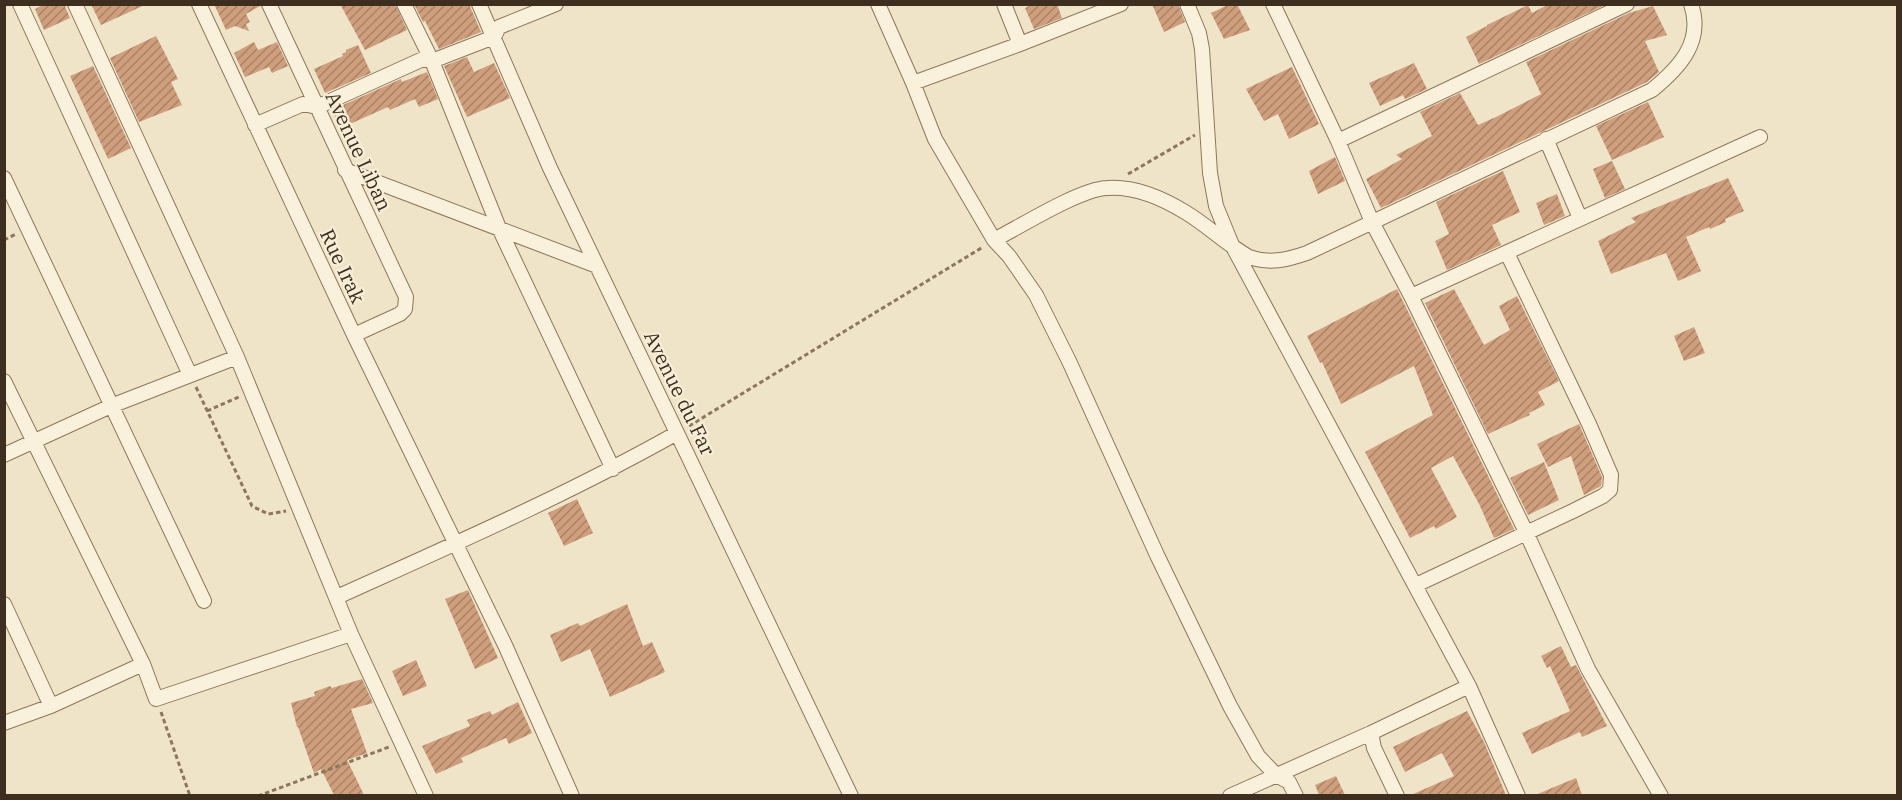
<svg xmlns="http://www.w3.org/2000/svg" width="1902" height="800" viewBox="0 0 1902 800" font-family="'IBM Plex Serif',serif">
<defs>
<pattern id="building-hatch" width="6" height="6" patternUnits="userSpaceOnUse" patternTransform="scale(1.5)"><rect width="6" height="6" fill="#cf9f7d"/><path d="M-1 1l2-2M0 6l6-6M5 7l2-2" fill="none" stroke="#a98266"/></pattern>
</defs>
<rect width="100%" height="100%" fill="#f0e4c8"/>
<!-- building -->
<path fill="url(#building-hatch)" d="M45,4H64L70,18L44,30L35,9Z
M91,4H147L101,25Z
M214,4H260V6L246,14L250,22L246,24L249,31L235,26L226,30Z
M340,4H395L407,30L365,50Z
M414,4H469L481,32L439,49L425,21L423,22Z
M1033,4H1057L1062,18L1034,29L1025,8Z
M1152,4H1178L1185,22L1164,32Z
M1230,4H1237L1250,30L1224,39L1211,13Z
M1549,4L1605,5L1479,64L1466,37L1487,26V25L1528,5L1532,13Z
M1653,6L1667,35L1645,41L1659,72L1647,82L1381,208L1366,179L1402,159L1396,155L1432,136L1420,112L1460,93L1478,125L1496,117L1541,94L1526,62L1629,13Z
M156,36L178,79L171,82L182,105L139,122L110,58Z
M254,42L258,50L277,42L288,66L272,73L269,67L245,77L234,53Z
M358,45L371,73L325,93L314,69L343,56L342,54L346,52V50Z
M467,57L474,72L494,63L510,98L467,117L444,66Z
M1414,63L1427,89L1405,99L1403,95L1380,106L1369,83Z
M93,66L131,148L108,159L70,76Z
M1292,67L1319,124L1289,139L1278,114L1264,121L1246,89Z
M427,72L438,99L419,107L415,99L390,110L388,107L341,128L332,110L401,79L402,82Z
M1648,102L1664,137L1612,160L1596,126Z
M1335,157L1345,181L1318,194L1309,171Z
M1612,161L1625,189L1605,198L1593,169Z
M1503,171L1520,212L1492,225L1501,245L1447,270L1435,241L1449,234L1436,202Z
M1728,178L1744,211L1725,219L1726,222L1710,229L1709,227L1686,237L1701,271L1678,281L1666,253L1611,274L1598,241L1636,222L1631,218Z
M1557,194L1565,216L1544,225L1536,203Z
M1397,289L1514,529L1494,538L1480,506L1453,456L1431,468L1457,517L1436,529L1434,526L1410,538L1365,452L1433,415L1414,366L1341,404L1322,362L1320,363L1307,336Z
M1454,289L1484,345L1510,330L1499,306L1517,296L1559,381L1538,392L1545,405L1529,413L1530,415L1488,434L1425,303Z
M1694,327L1705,353L1684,361L1674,336Z
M1579,424L1602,477L1601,486L1584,495L1571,456L1548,467L1537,444Z
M1544,462L1559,500L1528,515L1510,478Z
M577,499L593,533L564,546L548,513Z
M468,590L498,658L475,669L445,599Z
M627,604L643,646L652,642L665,672L610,697L590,649L561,662L550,635L578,623L580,626Z
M1561,646L1571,667L1576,665L1607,726L1582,737L1580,732L1532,754L1522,733L1570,711L1550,666L1547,668L1541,656Z
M416,660L427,686L403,696L392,671Z
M362,679L373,703L351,709L367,753L347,760L364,795H334L321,769L314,773L298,727H297L291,703L315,696L314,692L330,686L332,688Z
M518,702L532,733L509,744L506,738L461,758L463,762L436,774L422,746L470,726L467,720L490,711L492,715Z
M1467,711L1484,742L1506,795H1411L1454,776L1442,753L1405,772L1393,747Z
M1336,776L1345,795H1319L1315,785Z
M1576,778L1582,795H1535Z"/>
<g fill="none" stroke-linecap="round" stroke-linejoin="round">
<defs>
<path id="street" d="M20,4L190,375
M75,4L237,357L351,634L426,796
M199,4L354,335L505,645L572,796
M269,4L406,297L405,309L400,314L354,335
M404,4L432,61L499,228L613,469
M479,4L550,168L851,796
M878,4L913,83L935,139L994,240L1009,256L1036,295L1069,361L1157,555L1230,706L1258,756L1276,775L1289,782L1296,796
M1004,4L1020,44L1121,4
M1187,4L1199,33L1202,49L1210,173L1216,206L1232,245L1469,686L1518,796
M1273,4L1338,141L1372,222L1411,296L1526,532L1588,669L1661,796
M913,83L1020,44
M255,125L303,104L317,107L423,59L432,61L494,37L499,27L556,4
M1546,139L1580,218
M1338,141L1627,4
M345,170L597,266
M4,178L204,601
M994,240C1021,226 1080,189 1107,188C1134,186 1162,198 1185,212C1207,225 1226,244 1249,257C1269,264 1287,260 1307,253L1652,90C1679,68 1704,42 1691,4
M1411,296L1760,137
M4,381L143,664
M4,455L111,406L237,357
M1416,585L1573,511L1603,496L1610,490L1611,475L1589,424L1507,253
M337,597C452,545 567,495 677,433
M4,604L51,706
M4,723L51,706L143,664L156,699L351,634
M1230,796L1371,733
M1397,796L1374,748L1371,733L1469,686"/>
</defs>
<!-- street casing -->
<use href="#street" stroke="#8d765c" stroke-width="16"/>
<!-- path -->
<path stroke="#8d765c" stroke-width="3" stroke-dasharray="4.5 3" stroke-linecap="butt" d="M1128,174L1195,135
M4,240L16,234
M196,387L252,506L268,514L286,511
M207,411L239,397
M689,426L983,247
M161,712L190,796
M258,796L389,747"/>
<!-- street -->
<use href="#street" stroke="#faf1dc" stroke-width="14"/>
</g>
<g text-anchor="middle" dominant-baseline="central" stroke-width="4.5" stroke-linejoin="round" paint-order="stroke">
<!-- street labels -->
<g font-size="20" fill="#3d2e20" stroke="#f7eed8">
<text transform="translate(359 151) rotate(65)">Avenue Liban</text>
<text transform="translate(343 266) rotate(65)">Rue Irak</text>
<text transform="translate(680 393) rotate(64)">Avenue du Far</text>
</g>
</g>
<!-- border -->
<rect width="1902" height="800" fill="none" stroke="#3d2e20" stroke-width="12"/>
</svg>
